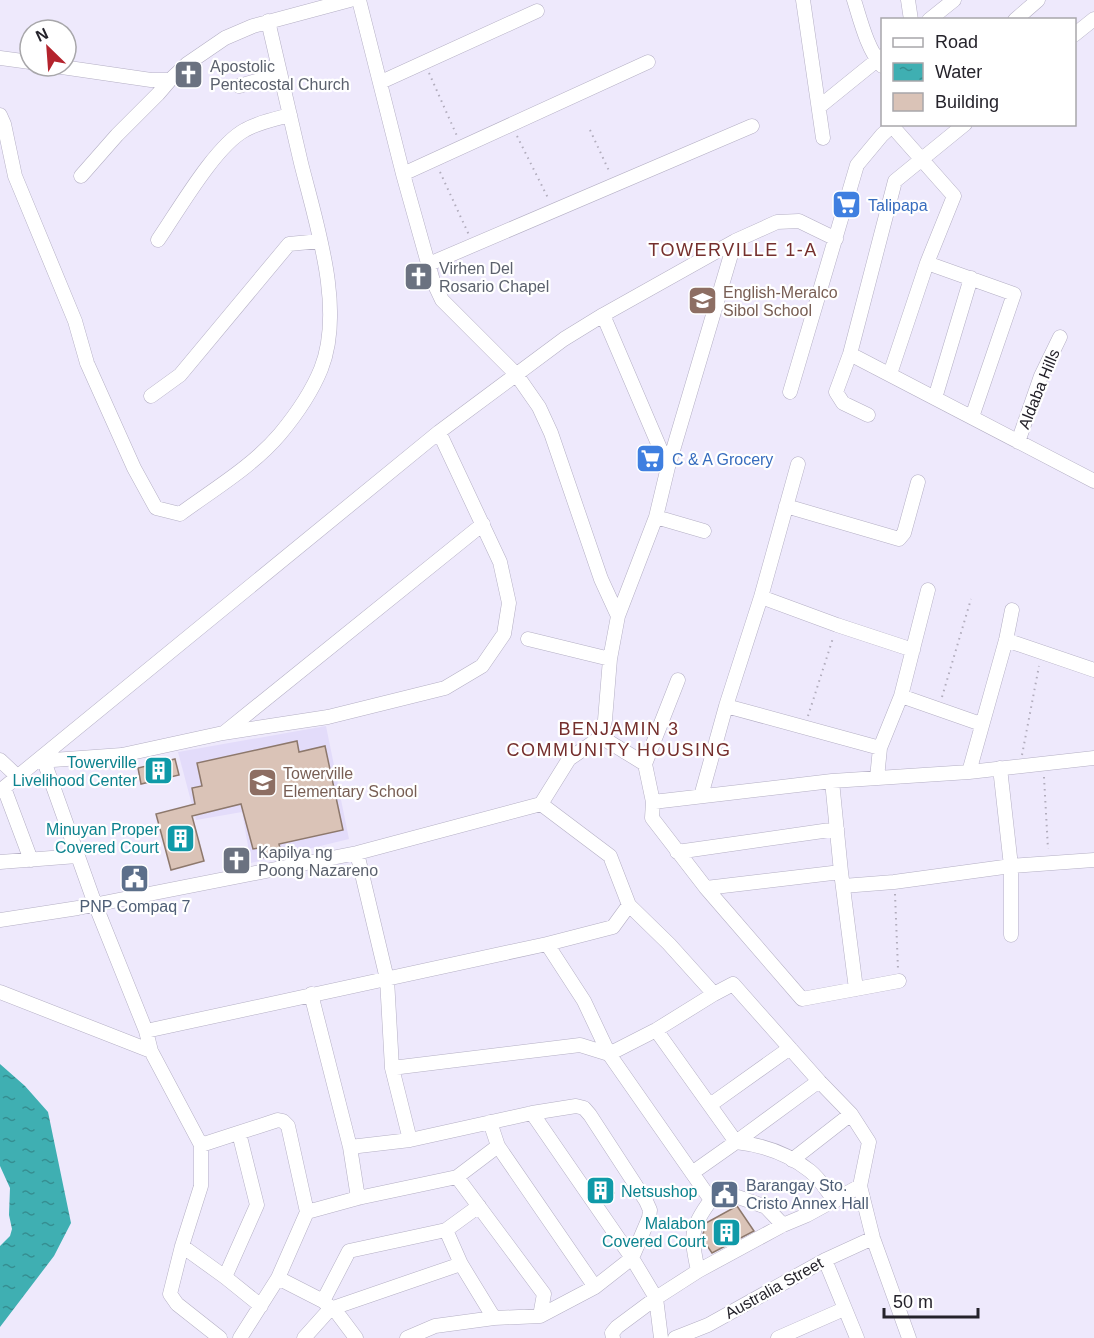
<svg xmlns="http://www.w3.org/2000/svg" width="1094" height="1338" viewBox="0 0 1094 1338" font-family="Helvetica,sans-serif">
<defs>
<pattern id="water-ripples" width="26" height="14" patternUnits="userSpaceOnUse" patternTransform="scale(1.5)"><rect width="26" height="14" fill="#3fafb2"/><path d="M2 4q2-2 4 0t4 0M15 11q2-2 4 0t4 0" fill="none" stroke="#358e91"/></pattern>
</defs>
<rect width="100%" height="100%" fill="#eee9fc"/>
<!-- built -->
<path fill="#e3dcfa" d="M326,726L349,839L251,863L242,812L196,820L178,752Z"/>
<!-- water -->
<path fill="url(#water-ripples)" d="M0,1064L25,1086L48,1112L71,1223L54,1256L0,1327V1246L10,1236L12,1229L9,1215L10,1188L0,1166Z"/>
<!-- building -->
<path fill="#dac3b7" stroke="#8d786c" stroke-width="1.5" d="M297,741L299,752L325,746L343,830L279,844L281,853L261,858L259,848L253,849L241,804L192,816L204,861L171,870L156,814L195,804L192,788L202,786L197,763Z
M175,759L179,775L141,784L138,768Z
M605,1178L614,1193L603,1200L592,1185Z
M737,1206L754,1231L712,1253L702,1238L706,1223Z"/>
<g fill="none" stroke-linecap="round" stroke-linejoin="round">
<defs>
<path id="minor" d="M359,0L403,174L433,281L442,300L516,374L539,407L551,433L601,579L618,616
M803,0L823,138
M854,0C861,22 867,48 882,66
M908,0L911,20
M929,20L954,0
M1015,20L1038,0
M1074,35L1094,19
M0,58L30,62
M55,66L151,80H170L187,64L225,38L253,26L350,0
M381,82L537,11
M239,86L280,74
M819,107L882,56
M0,115L4,124L15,176L75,321L87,363L134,468L156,508L180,514C214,489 253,466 280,434C295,416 312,391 321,369C345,309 316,223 301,163C290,116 279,69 268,21
M403,174L648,62
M81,176L117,135L158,94L170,80
M158,240C178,211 215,146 245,130C259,122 275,119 290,115
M927,263L1014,294L972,417
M429,264L752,126
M603,315L668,467
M850,354L1094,481
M890,374L927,263L954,196L892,126
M790,392L857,165L882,135L894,124
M151,396L180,375L289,244L320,241
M935,398L971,278
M868,415L843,403L836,392L850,354L895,181L965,124
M1018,442L1041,376L1060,337
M786,506L899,539L904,533L918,482
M656,517L704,531
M761,597L837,625L913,650
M528,639L610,659
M1006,640L1094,670
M901,696L981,724
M726,706L880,748
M225,732L483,524
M601,737L645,764L678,680
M0,760L18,777
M39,761L122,755L223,733L328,717L445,688L482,666L504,634L509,603L500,562L439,432
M44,761L95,904L146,1031L151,1051L201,1145V1186L182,1246L170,1294L177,1304L220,1338
M645,764L653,802L832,781L969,772L1094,758
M1000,768L1011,866V935
M969,772L1006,640L1012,610
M877,778L880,748L901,696L928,590
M832,781L841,872L856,989
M4,788L31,860
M0,791L439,432L564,339L603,315L735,241L777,222L799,221L836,239
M701,796L726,706L761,597L798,464
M653,802L652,818L706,888L802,999L899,981
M677,852L837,829
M357,853L387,979L392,1068L410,1140
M0,862L77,856
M843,886L894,882L1011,866L1094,860
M706,888L841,872
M629,905L669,944L714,994
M0,920L78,908L357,853L541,804L569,759L601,737L605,720L610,659L618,616L656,517L668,467L735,241
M547,944L584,1001L609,1054L711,1200
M0,992L151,1051
M311,994L350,1147L358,1198
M656,1030L736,1142L819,1081
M146,1031L547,944L613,927L629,905L610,856L541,804
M392,1068L580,1045L609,1054L656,1030L714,994L733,984L819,1081L851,1114L869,1142L860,1186L873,1238L909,1338
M710,1105L790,1048
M532,1113L632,1258L656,1298L661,1338
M490,1122L498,1146L595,1287
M201,1145L278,1120L283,1121L288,1126L307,1212
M350,1147L410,1140L532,1113L576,1106L584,1108L590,1115L646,1201L650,1210L649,1218L632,1258L595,1287L540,1316L494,1318L435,1326L407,1338
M792,1160L851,1114
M692,1173L736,1142C763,1145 789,1154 810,1171C820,1179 827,1191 835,1201
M457,1177L498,1146
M446,1230L461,1264L494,1318
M182,1246L225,1277L261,1306
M825,1260L857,1338
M698,1271C691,1237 689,1229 711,1200L738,1197L766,1207L783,1225
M225,1277L257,1205L239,1133
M278,1278L323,1301L338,1314L356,1338
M323,1301L349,1251L446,1230L479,1206
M240,1338L278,1278L307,1212L358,1198L457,1177L544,1294L540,1316
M304,1338L330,1309L461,1264
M613,1338L612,1333L617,1327L656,1298L698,1271L783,1225L807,1215L860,1186
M675,1338L708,1325L825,1260L873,1238
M778,1338L844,1309"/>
</defs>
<!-- minor casing -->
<use href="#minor" stroke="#b4afc4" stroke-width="15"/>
<!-- path -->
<path stroke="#b1acbc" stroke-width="2" stroke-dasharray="1.5 4.5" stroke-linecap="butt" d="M429,73L457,136
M590,130L610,173
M517,136L549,200
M440,172L469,235
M942,697L971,599
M808,716L833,638
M1022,755L1039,666
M1044,777L1048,849
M895,894L898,969"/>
<!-- minor -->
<use href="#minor" stroke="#fff" stroke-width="14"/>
</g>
<!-- icons -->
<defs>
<symbol id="church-square" viewBox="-11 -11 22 22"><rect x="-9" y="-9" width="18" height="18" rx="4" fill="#6b7280" stroke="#fff"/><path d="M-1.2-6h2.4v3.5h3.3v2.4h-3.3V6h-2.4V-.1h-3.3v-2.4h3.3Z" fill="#fff"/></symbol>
<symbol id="supermarket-square" viewBox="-11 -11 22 22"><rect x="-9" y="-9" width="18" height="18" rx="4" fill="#3f7fe0" stroke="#fff"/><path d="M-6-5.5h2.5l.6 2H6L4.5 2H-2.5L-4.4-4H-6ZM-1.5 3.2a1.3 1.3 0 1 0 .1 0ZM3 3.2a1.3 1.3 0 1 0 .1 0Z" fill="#fff"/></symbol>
<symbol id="school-square" viewBox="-11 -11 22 22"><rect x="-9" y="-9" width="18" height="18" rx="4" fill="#8d6e63" stroke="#fff"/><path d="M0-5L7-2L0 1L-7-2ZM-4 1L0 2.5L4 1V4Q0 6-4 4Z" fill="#fff"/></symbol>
<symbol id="building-square" viewBox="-11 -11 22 22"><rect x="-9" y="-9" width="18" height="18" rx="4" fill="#0f9aa8" stroke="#fff"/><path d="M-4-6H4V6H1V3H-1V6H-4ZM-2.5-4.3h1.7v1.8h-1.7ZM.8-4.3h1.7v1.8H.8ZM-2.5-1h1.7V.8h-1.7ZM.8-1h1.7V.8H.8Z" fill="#fff"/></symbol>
<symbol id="civic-square" viewBox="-11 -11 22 22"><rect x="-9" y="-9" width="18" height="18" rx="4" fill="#5c6f8a" stroke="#fff"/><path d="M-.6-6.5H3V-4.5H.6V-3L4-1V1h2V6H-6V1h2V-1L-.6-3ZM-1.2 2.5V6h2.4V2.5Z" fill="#fff"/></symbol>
</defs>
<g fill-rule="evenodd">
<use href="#church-square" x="172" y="58" width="33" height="33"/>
<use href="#supermarket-square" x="830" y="188" width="33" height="33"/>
<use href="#church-square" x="402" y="260" width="33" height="33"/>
<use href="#school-square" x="686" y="284" width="33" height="33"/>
<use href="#supermarket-square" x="634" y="442" width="33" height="33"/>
<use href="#building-square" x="142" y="754" width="33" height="33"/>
<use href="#school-square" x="246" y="766" width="33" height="33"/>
<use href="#building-square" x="164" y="822" width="33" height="33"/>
<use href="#church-square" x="220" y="844" width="33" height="33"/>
<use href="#civic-square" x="118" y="862" width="33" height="33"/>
<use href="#building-square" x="584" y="1174" width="33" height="33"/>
<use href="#civic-square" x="708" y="1178" width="33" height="33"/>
<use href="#building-square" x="710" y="1216" width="33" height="33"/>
</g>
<g text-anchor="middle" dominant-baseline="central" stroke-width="4.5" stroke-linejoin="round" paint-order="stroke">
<!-- worship labels -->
<g font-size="16" fill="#5b616d" stroke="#fff" text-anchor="start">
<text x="210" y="66">Apostolic<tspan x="210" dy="18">Pentecostal Church</tspan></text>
<text x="439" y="268">Virhen Del<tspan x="439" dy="18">Rosario Chapel</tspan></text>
<text x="258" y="852">Kapilya ng<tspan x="258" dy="18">Poong Nazareno</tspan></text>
</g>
<!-- shop labels -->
<g font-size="16" fill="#366cbe" stroke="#fff" text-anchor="start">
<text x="868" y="205">Talipapa</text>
<text x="672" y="459">C &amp; A Grocery</text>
</g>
<!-- education labels -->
<g font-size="16" fill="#785e54" stroke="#fff" text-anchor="start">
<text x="723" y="292">English-Meralco<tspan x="723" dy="18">Sibol School</tspan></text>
<text x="283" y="773">Towerville<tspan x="283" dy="18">Elementary School</tspan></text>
</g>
<!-- street labels -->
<g font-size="16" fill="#25232b" stroke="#fff">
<text transform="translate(1039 389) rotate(-68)">Aldaba Hills</text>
<text transform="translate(774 1288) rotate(-29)">Australia Street</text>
</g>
<!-- culture labels -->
<g font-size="16" fill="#0d838f" stroke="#fff" text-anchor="end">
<text x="137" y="762">Towerville<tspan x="137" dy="18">Livelihood Center</tspan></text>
<text x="159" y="829">Minuyan Proper<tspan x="159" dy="18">Covered Court</tspan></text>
<text x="621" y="1191" text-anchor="start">Netsushop</text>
<text x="706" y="1223">Malabon<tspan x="706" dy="18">Covered Court</tspan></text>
</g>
<!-- service labels -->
<g font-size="16" fill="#4e5e75" stroke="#fff">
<text x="135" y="906">PNP Compaq 7</text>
<text x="746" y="1185" text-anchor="start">Barangay Sto.<tspan x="746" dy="18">Cristo Annex Hall</tspan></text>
</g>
<!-- neighbourhood labels -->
<g font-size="18" letter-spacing="1.5" fill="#752f2d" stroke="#fff">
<text x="733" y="250">TOWERVILLE 1-A</text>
<text x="619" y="729">BENJAMIN 3<tspan x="619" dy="21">COMMUNITY HOUSING</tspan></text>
</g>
</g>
<!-- legend -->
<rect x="881" y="18" width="195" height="108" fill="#ffffff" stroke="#a8a7aa" stroke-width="1.5"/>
<rect x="893" y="38" width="30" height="9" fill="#ffffff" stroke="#a8a7aa" stroke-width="1.5"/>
<text x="935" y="48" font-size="18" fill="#25232b">Road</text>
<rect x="893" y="63" width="30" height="18" fill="url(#water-ripples)" stroke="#a8a7aa" stroke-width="1.5"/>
<text x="935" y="78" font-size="18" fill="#25232b">Water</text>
<rect x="893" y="93" width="30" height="18" fill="#dac3b7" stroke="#a8a7aa" stroke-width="1.5"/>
<text x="935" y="108" font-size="18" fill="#25232b">Building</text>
<!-- north arrow -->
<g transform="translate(48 48) rotate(335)"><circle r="28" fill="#ffffff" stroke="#a8a7aa" stroke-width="1.5"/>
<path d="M0-4.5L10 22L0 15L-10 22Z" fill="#b4232d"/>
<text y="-9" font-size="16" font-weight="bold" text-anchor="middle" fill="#25232b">N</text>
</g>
<!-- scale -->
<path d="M884 1308v9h94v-9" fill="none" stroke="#25232b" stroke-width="3"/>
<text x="893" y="1308" font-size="18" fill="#25232b" stroke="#ffffff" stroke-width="4.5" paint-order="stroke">50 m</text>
</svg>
